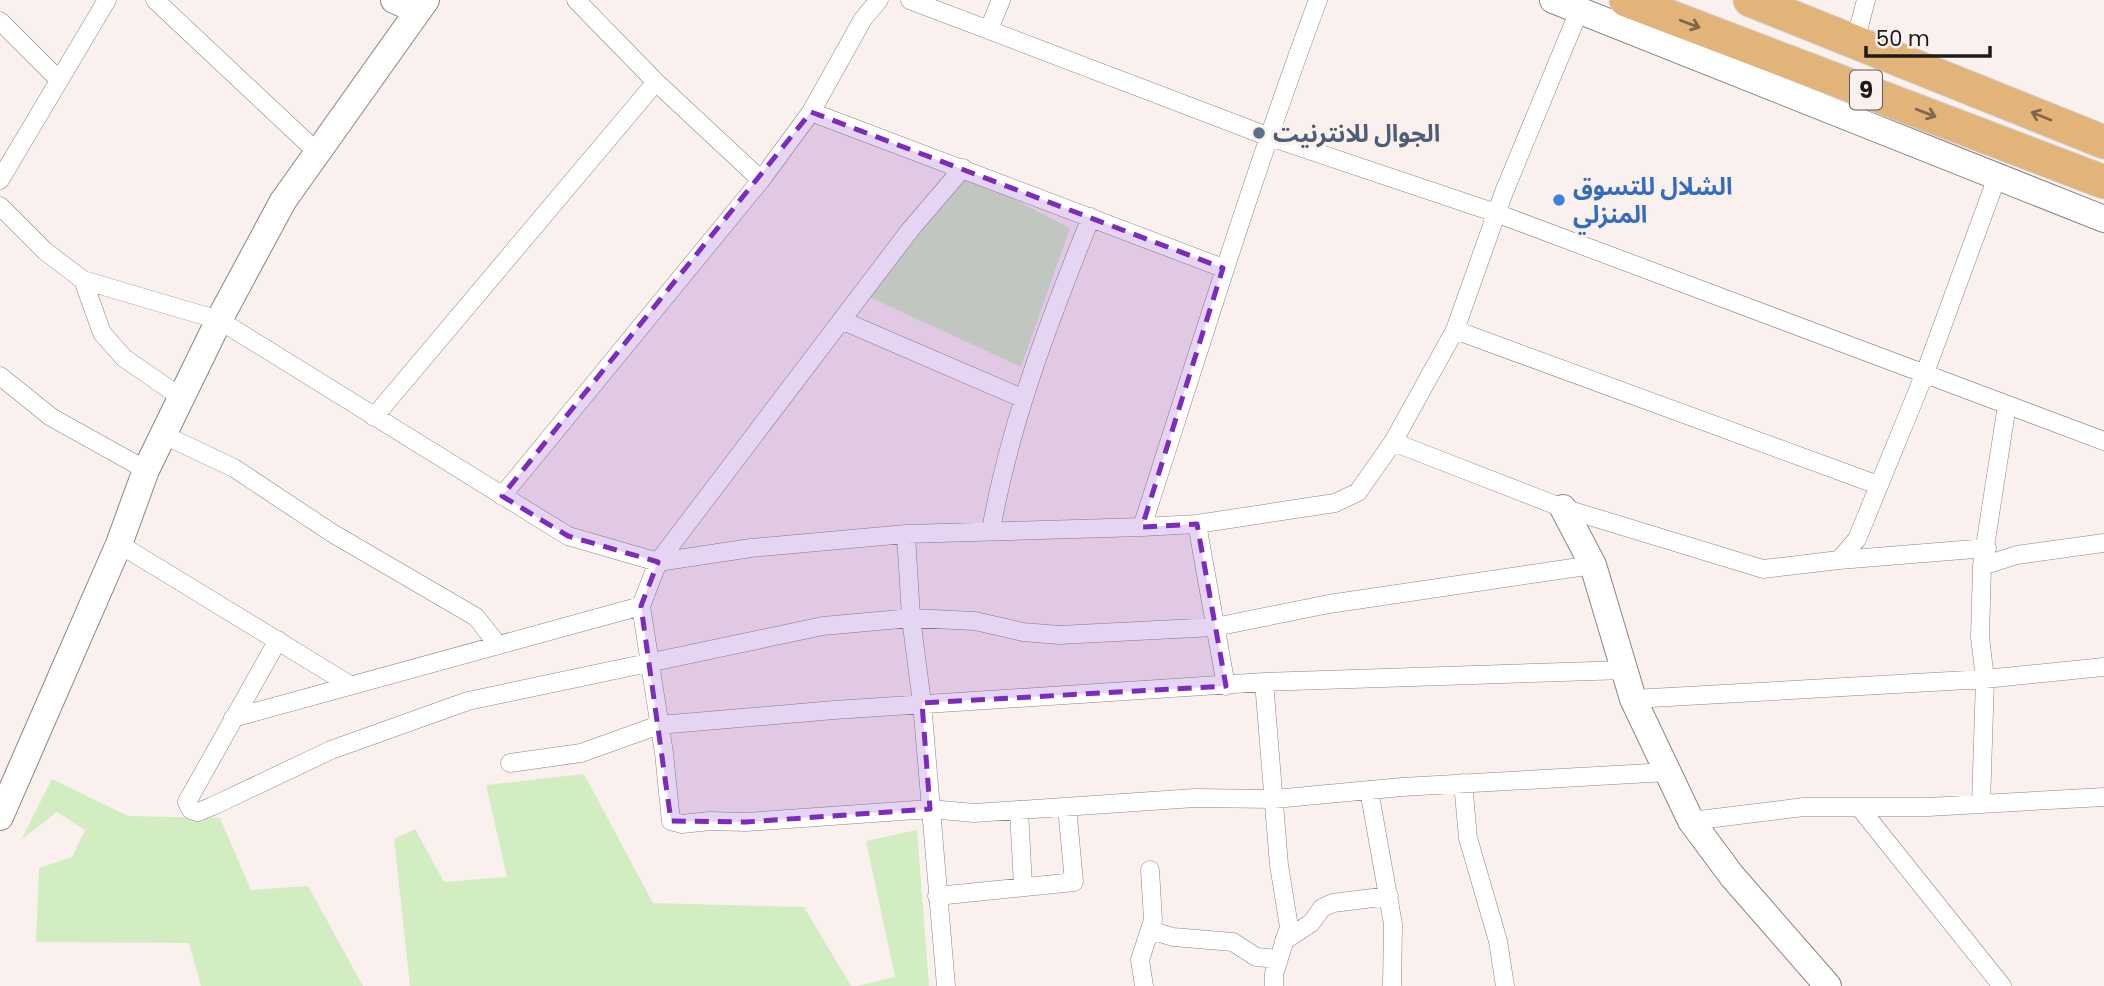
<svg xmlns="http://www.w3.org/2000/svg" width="2104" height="986" viewBox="0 0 2104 986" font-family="Poppins,'Noto Sans Arabic',sans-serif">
<rect width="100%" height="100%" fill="#faf1ee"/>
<!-- green -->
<path fill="#d2edc2" d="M969,176L1070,228L1021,367L867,296Z
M584,774L653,903L804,907L851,986H410L394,839L415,829L444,882L507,877L486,785Z
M52,779L128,816L220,818L251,890L308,886L363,986H201L189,943L36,942L39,868L72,857L85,830L57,812L21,840Z
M917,830L929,986H857L895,977L866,841Z"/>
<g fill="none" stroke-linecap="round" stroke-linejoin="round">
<defs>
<path id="street" d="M155,0L317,152
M576,0L656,82L761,180
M910,0L1267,136L1496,213L2104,441
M0,21L59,80
M989,29L1001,0
M1855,42L1866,0
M811,112L1223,268
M963,168L910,230L658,562L641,606L664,753L671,821L682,824L710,821L746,822L930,809L974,813L1195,798L1274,799L1402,787L1668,772
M0,180L107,0
M0,206L45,251L83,280L219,320L568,536L658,562L751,548L906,534L1142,527L1197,524L1295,509L1335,503L1358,492L1393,442L1563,508L1763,569L1839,560L1857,539L1925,373L1997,177
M83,280L102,333L124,358L182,398
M841,320L1024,399
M1455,330L1878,485
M0,376L51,417L146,470
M374,417L656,82
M164,435L234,468L332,533L476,617L498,645
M1393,442L1455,330L1504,192L1579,11
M502,496L761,180L811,112L863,19L879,0
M1197,524L1226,686
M1142,527C1199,351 1253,174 1318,0
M991,530C1010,422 1050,319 1091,217
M906,534L911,618L922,703L946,986
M119,544L350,685
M1839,560L1987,548
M1982,566L2017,555L2104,543
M278,640L187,802L191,810L198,812L213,806L331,750L468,701L823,626L911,618L975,621L1023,632L1059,635L1215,627L1329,604L1593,565
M1264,682L1279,865L1289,927L1274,974V986
M1633,699L1985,679L2104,667
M233,718L641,606
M510,763L581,753L659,725L834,710L1264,682L1625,670
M1463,783L1468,838L1498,941L1505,986
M1369,790L1393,924L1392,986
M1981,804L1985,679L1980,637L1982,566L2007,405
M1859,807L2002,986
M1019,810L1023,887
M1691,821L1804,807H1928L2104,797
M937,896L1074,882L1067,807
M1150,930L1173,937L1233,942L1256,957L1279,959
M1284,941L1311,923L1322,908L1333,903L1389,896
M1144,986L1140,960L1153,920L1150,870"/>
<path id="secondary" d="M394,0L417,10
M1553,0L2104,219
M1563,508L1593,565L1633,699L1691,821L1732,876L1828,986
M0,817L119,544L146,470L219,320L283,201L426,0"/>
<path id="highway" d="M1626,0L2104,182
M1750,0L2104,142"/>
</defs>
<!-- street casing -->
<use href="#street" stroke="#8c8582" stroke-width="19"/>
<!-- secondary casing -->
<use href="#secondary" stroke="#8c8582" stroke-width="28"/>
<!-- highway casing -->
<use href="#highway" stroke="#d2d1d1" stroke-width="35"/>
<!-- street -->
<use href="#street" stroke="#fff" stroke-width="18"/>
<!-- secondary -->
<use href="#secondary" stroke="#fff" stroke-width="26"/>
<!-- highway -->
<use href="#highway" stroke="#e2b479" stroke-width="33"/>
</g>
<!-- one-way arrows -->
<defs><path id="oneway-shaft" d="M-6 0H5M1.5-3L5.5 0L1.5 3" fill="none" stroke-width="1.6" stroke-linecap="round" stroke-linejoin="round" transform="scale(1.75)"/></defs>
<g stroke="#806749">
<use href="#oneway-shaft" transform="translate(1690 24) rotate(21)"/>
<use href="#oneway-shaft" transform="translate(1926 113) rotate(21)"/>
<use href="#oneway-shaft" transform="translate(2041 116) rotate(-158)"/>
</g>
<!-- marked area -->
<path fill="#7b2cbf" fill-opacity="0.2" stroke="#7b2cbf" stroke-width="5" stroke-dasharray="14 9" stroke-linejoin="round" d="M811,112L1223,268L1142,527L1197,524L1226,686L922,703L930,809L746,822L671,821L641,606L658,562L568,536L502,496Z"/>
<!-- markers -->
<circle fill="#5c6f8a" stroke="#faf1ee" stroke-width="2.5" cx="1259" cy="133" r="7"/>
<circle fill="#3f7fe0" stroke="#faf1ee" stroke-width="2.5" cx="1559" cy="200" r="7"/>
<g text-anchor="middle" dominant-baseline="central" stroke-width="7" stroke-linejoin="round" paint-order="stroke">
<!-- shield labels -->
<rect fill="#faf1ee" stroke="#5f5a59" stroke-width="2" x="1850" y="70.5" width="32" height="39" rx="5"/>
<g font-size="23" font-weight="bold" fill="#1d1a19">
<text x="1866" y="90">9</text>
</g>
<!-- service labels -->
<g font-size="24" font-weight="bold" fill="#4e5e75" stroke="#faf1ee" text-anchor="start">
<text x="1273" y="133">الجوال للانترنيت</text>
</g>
<!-- shop labels -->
<g font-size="24" font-weight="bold" fill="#366cbe" stroke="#faf1ee" text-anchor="start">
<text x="1573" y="186">الشلال للتسوق<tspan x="1573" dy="28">المنزلي</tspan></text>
</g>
</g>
<!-- scale -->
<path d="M1866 46v10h124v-10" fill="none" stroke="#1d1a19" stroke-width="3.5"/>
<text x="1876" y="46" font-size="21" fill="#1d1a19" stroke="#faf1ee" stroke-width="5" paint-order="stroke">50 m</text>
</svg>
